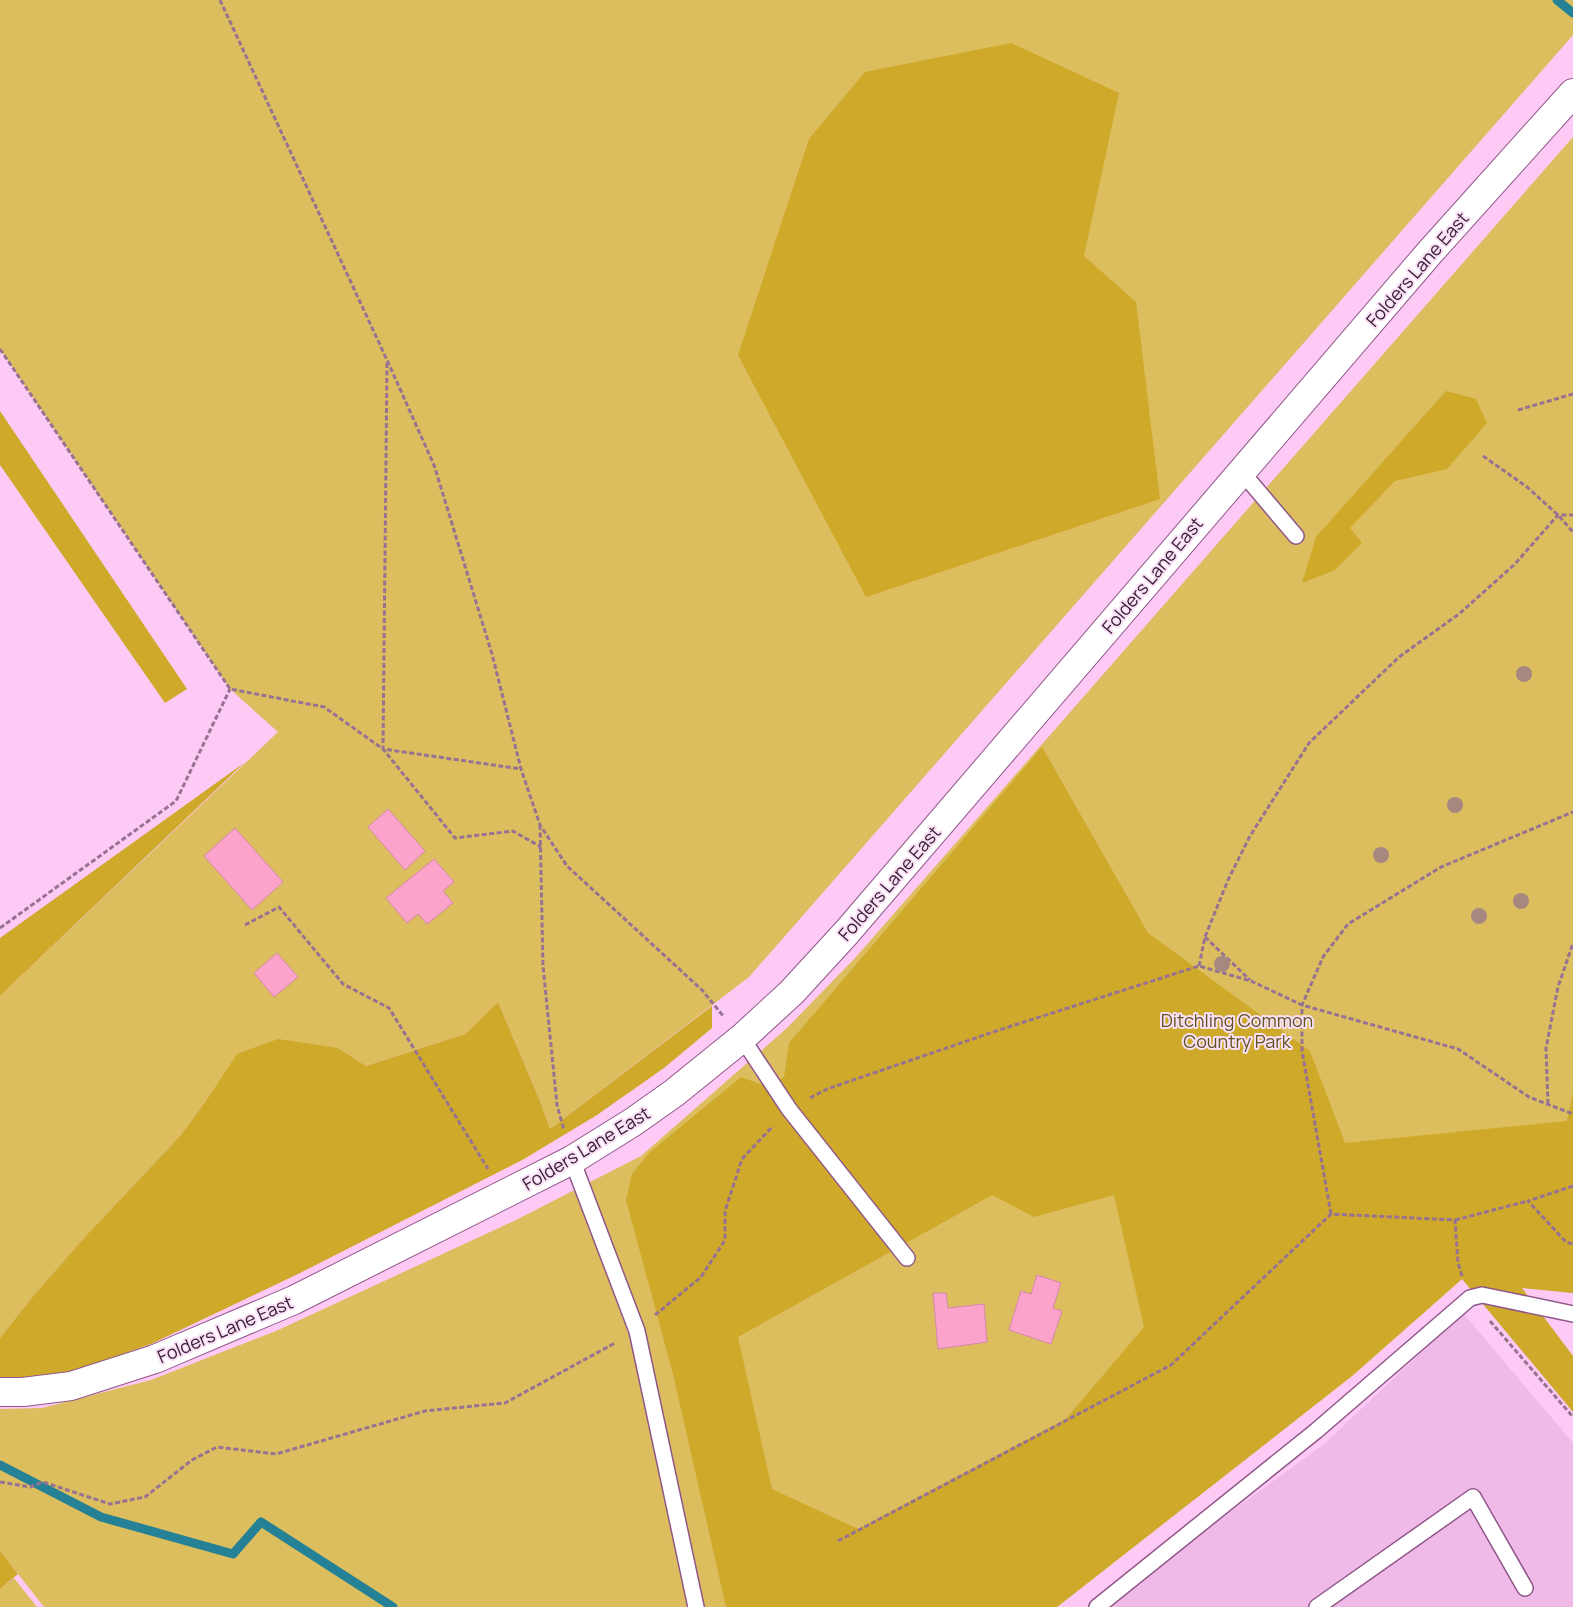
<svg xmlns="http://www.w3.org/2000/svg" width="1573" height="1607" viewBox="0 0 1573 1607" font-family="Manrope,sans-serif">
<rect width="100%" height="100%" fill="#fdc9f5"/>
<!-- built -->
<path fill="#efb9e8" d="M1463,1313L1573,1443V1607H1099L1323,1445Z"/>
<!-- green -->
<path fill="#dcbe5e" d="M0,0H1573V35L749,977L550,1129L540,1101L498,1002L465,1034L366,1066L338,1048L208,1098L180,1136L83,1239L34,1295L0,1338V996L278,732L230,689L0,349Z
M1573,137V1293L1462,1279L1352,1376L1057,1607H44L0,1551V1409L42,1408L151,1380L276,1331L514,1221L641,1156L787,1028L856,957Z
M14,1578L37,1607H0V1589Z"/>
<!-- forest -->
<path fill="#cea92a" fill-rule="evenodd" d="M1011,43L1119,93L1084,256L1136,302L1160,499L866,597L738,355L809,139L865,72Z
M1446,391L1476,399L1487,423L1447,469L1395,481L1350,528L1362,543L1335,570L1302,583L1316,537Z
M0,411L187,689L165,703L0,465Z
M1042,747L1148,933L1310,1051L1345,1143L1567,1121L1573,1092V1293L1522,1288L1573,1356V1412L1462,1279L1352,1376L1057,1607H726L673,1374L626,1200L632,1174L650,1152L741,1077L768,1087L784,1077L789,1043ZM992,1195L1034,1217L1114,1195L1144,1327L1066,1419L858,1529L772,1489L738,1337Z
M244,763L0,996V938Z
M498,1002L540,1101L550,1129L712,1006V1028L664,1068L597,1115L524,1159L300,1273L151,1344L77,1370L28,1379L0,1378V1338L34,1295L83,1239L180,1136L208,1098L237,1054L278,1039L338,1048L366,1066L465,1034Z
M0,1551L18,1574L0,1589Z"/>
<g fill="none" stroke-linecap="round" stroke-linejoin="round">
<!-- stream -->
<path stroke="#258196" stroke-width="9" d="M1557,0L1573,13
M0,1465L101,1517L233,1554L261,1522L393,1607"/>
</g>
<!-- building -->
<path fill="#fba3ca" stroke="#d489aa" d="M388,809L425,851L405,870L368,827Z
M235,828L283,882L252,910L204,856Z
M434,859L454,882L443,891L453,903L427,924L418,914L407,923L386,898Z
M277,953L298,977L274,997L254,973Z
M1037,1275L1061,1283L1053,1308L1062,1311L1051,1344L1009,1330L1021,1291L1031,1294Z
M933,1293H946L948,1308L984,1304L987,1342L938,1349Z"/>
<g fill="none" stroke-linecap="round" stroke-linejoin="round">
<defs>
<path id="lane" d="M1241,471L1296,536
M742,1038L789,1109L907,1258
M572,1160L637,1331L696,1607
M1097,1607L1316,1431L1470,1298L1482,1295L1573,1314
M1317,1607L1473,1497L1525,1588"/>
<path id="secondary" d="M0,1392H23L71,1386L155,1359L294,1300L572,1160L633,1122L674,1093L742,1038L792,992L847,932L1431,251L1573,93"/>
</defs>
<!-- lane casing -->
<use href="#lane" stroke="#905889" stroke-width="18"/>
<!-- secondary casing -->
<use href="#secondary" stroke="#905889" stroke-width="30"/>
<!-- path -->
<path stroke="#987292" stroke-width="3" stroke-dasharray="5 2.5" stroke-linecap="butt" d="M220,0L387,360L434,465L492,654L521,769L540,825L567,866L702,990L724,1017
M0,349L230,689L324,707L383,749L455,838L513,831L541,847
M387,363L383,749L521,769
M1518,410L1573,394
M1483,456L1527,487L1558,515L1573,532
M540,825L543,966L557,1105L564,1130
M245,925L279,907L343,984L389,1008L488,1169
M0,928L176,801L230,689
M1205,937L1250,980
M1199,966L1205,937L1228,880L1250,836L1309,743L1399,657L1459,614L1514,565L1558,515H1573
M810,1098L827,1089L996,1031L1199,966L1251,981L1302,1005L1458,1049L1529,1097L1573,1114
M1548,1104L1546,1048L1558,987L1573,943
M1573,1186L1528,1201L1566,1242L1573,1244
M1331,1214L1302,1051V1005L1323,957L1348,924L1441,867L1573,812
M1455,1220L1528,1201
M655,1315L701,1277L725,1240V1211L742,1159L773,1126
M1490,1321L1573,1417
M0,1482L30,1487L43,1482L110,1504L145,1497L192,1460L217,1447L276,1454L425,1411L505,1403L615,1343
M838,1541L1171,1365L1331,1214L1455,1220L1458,1263L1462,1276"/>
<!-- lane -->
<use href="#lane" stroke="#fff" stroke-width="15"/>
<!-- secondary -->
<use href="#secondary" stroke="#fff" stroke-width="28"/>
</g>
<!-- trees -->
<g fill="#a78881">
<circle cx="1524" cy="674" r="8"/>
<circle cx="1455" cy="805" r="8"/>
<circle cx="1381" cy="855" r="8"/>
<circle cx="1521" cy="901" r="8"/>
<circle cx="1479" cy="916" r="8"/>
<circle cx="1222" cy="964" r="8"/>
</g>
<g text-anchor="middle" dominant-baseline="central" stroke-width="4" stroke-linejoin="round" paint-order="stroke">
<!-- street labels -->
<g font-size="18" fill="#392035" stroke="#fae0f6">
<text transform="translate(1417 269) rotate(-49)">Folders Lane East</text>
<text transform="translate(1152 575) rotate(-50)">Folders Lane East</text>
<text transform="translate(889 883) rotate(-49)">Folders Lane East</text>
<text transform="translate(586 1148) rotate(-31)">Folders Lane East</text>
<text transform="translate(225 1329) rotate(-23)">Folders Lane East</text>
</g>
<!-- park labels -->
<g font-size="18" fill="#615222" stroke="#fae0f6">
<text x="1237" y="1020">Ditchling Common<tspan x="1237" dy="21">Country Park</tspan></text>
</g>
</g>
</svg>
